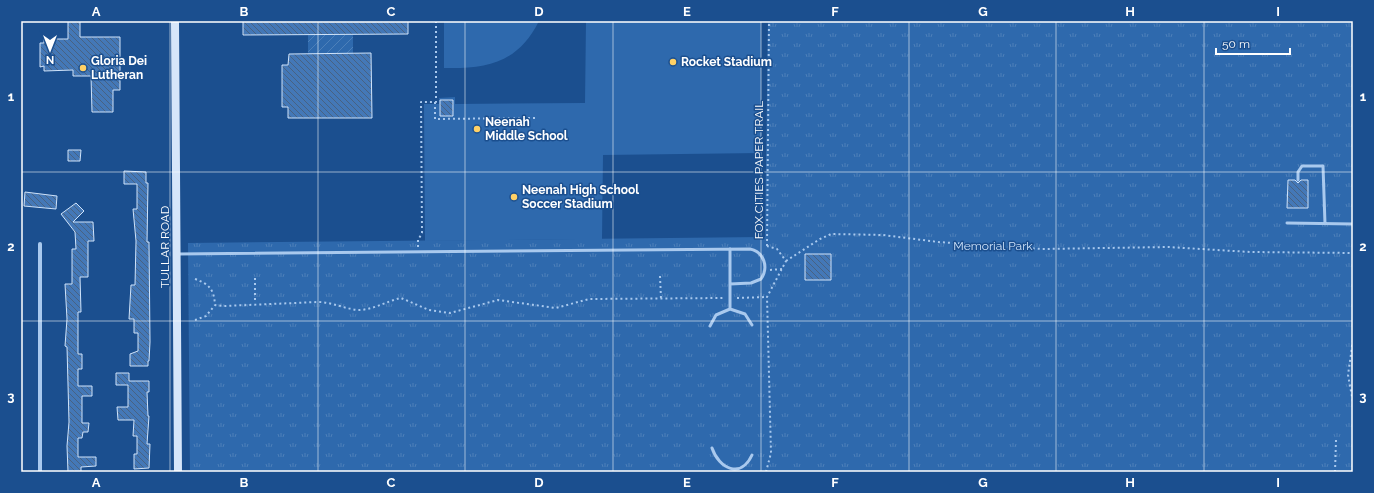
<svg xmlns="http://www.w3.org/2000/svg" width="1374" height="493" viewBox="0 0 1374 493" font-family="Raleway,sans-serif">
<defs>
<pattern id="park-tufts" width="24" height="20" patternUnits="userSpaceOnUse"><rect width="24" height="20" fill="#2e69ad"/><path d="M3 7l-1-3M5 7V3M7 7l1-3M15 17l-1-3M17 17v-4M19 17l1-3" fill="none" stroke="#4d80b9"/></pattern>
<pattern id="garden-furrows" width="10" height="10" patternUnits="userSpaceOnUse"><rect width="10" height="10" fill="#2e69ad"/><path d="M-1 1l2-2M0 10L10 0M9 11l2-2" fill="none" stroke="#4d80b9"/></pattern>
<pattern id="building-back-hatch" width="6" height="6" patternUnits="userSpaceOnUse"><rect width="6" height="6" fill="#4478b7"/><path d="M-1 5l2 2M0 0l6 6M5-1l2 2" fill="none" stroke="#486282"/></pattern>
</defs>
<rect width="100%" height="100%" fill="#1b4f8f"/>
<!-- grass -->
<path fill="#2e69ad" d="M444,21H539C518,63 487,69 444,68Z
M586,21H761V153L603,155L602,239L425,241L424,104H439V98L455,97V104L585,103Z"/>
<!-- park -->
<path fill="url(#park-tufts)" d="M768,21H1353V472H190L188,243L765,237Z"/>
<!-- garden -->
<path fill="url(#garden-furrows)" d="M308,35H353V54H308Z"/>
<!-- building -->
<path fill="url(#building-back-hatch)" stroke="#cfe3fa" d="M68,21H80V37H120V90H113V112H92L91,76H73V70L44,71V66L40,67V43H44V39H68Z
M243,21H408V34L243,35Z
M371,53L372,118H288V107H282V65H288L289,54Z
M440,100H453V116H440Z
M68,150H81L80,161H68Z
M124,171L146,172V183H148L147,242H149L150,342L149,361H148V366H130V354L138,351V333H134V319H129L131,285H135L136,241L133,209H137V184H124Z
M1288,180H1295L1298,183L1301,180H1308V208H1287Z
M25,192L57,196L56,209L24,206Z
M76,203L84,211L73,222H93L94,241H88V277H80L81,312H78V354H82V369H78V386H92V396H82V423H89L88,432H83L82,438H78V457H96V466L81,467V472H68L67,446L69,422L67,347L65,346L67,319L65,284H72V249H76L75,232L61,214Z
M805,254H831V280H805Z
M116,373H129V381H149V392H147L148,416H149L147,444H150L149,468L134,469V454H137V436H133L134,420H118L117,407H128V385H116Z"/>
<g fill="none" stroke-linecap="round" stroke-linejoin="round">
<!-- path -->
<path stroke="#a9c9ee" stroke-width="2" stroke-dasharray="2 3" stroke-linecap="butt" d="M435,102V119L536,118
M767,246L769,21
M418,247V240L422,233L421,102H436V21
M786,261L820,239L831,234L883,235L938,242L1042,249L1168,247L1250,252L1353,253
M770,270L783,269
M660,276L661,299
M255,278V303
M195,279C209,284 214,289 215,305L224,306L318,302C332,302 345,309 358,310C373,310 387,301 401,298L429,310L450,313L498,300L556,308L589,299L724,298
M737,298L767,297
M195,320L206,316L215,305
M1353,340L1348,375L1353,402
M766,472L771,453L767,297L786,261L777,249L767,246
M1335,472L1336,440"/>
<!-- lane -->
<path stroke="#a9c9ee" stroke-width="3" d="M1298,180V172L1302,166H1323L1325,224
M1287,223L1353,224
M730,249V309
M177,254L750,249C764,252 769,267 761,279L751,283L730,284
M710,326L716,315L730,309L745,314L752,325
M712,448C719,469 741,479 752,455"/>
<!-- street -->
<path stroke="#a9c9ee" stroke-width="4" d="M40,472V244"/>
<!-- secondary -->
<path stroke="#d6e6fa" stroke-width="8" d="M175,21L178,472"/>
</g>
<!-- grid -->
<path fill="none" stroke="#fff" stroke-width="1" stroke-opacity="0.55" d="M170,21V472M318,21V472M465,21V472M613,21V472M761,21V472M909,21V472M1056,21V472M1204,21V472M21,172H1353M21,321H1353"/>
<!-- markers -->
<g fill="#ffd166" stroke="#1b4f8f" stroke-width="1.5">
<circle cx="673" cy="62" r="4"/>
<circle cx="83" cy="68" r="4"/>
<circle cx="477" cy="129" r="4"/>
<circle cx="514" cy="197" r="4"/>
</g>
<g text-anchor="middle" dominant-baseline="central" stroke-width="3" stroke-linejoin="round" paint-order="stroke">
<!-- poi labels -->
<g font-size="12" font-weight="bold" fill="#fff" stroke="#1b4f8f" text-anchor="start">
<text x="91" y="61">Gloria Dei<tspan x="91" dy="14">Lutheran</tspan></text>
<text x="681" y="62">Rocket Stadium</text>
<text x="485" y="122">Neenah<tspan x="485" dy="14">Middle School</tspan></text>
<text x="522" y="190">Neenah High School<tspan x="522" dy="14">Soccer Stadium</tspan></text>
</g>
<!-- street labels -->
<g font-size="12" fill="#fff" stroke="#1b4f8f">
<text transform="translate(759 170) rotate(-90)">FOX CITIES PAPER TRAIL</text>
<text transform="translate(165 247) rotate(-90)">TULLAR ROAD</text>
</g>
<!-- park labels -->
<g font-size="12" fill="#cfe3fa" stroke="#1b4f8f">
<text x="993" y="246">Memorial Park</text>
</g>
</g>
<!-- border -->
<rect width="1374" height="493" fill="none" stroke="#1b4f8f" stroke-width="44"/>
<!-- north arrow -->
<g transform="translate(50 50) rotate(180)" stroke="#1b4f8f" stroke-width="3" paint-order="stroke">
<path d="M0-3L7 15L0 10L-7 15Z" fill="#ffffff"/>
<text y="-6" font-size="11" font-weight="bold" text-anchor="middle" fill="#ffffff">N</text>
</g>
<!-- scale -->
<path d="M1216 48v6h74v-6" fill="none" stroke="#ffffff" stroke-width="2"/>
<text x="1222" y="48" font-size="12" fill="#ffffff" stroke="#1b4f8f" stroke-width="3" paint-order="stroke">50 m</text>
<rect x="22" y="22" width="1330" height="449" fill="none" stroke="#fff" stroke-width="1.5"/>
<g font-size="13" text-anchor="middle" font-weight="bold" fill="#fff">
<text x="96" y="16">A</text>
<text x="244" y="16">B</text>
<text x="391" y="16">C</text>
<text x="539" y="16">D</text>
<text x="687" y="16">E</text>
<text x="835" y="16">F</text>
<text x="983" y="16">G</text>
<text x="1130" y="16">H</text>
<text x="1278" y="16">I</text>
<text x="11" y="101">1</text>
<text x="1363" y="101">1</text>
<text x="11" y="251">2</text>
<text x="1363" y="251">2</text>
<text x="11" y="401">3</text>
<text x="1363" y="401">3</text>
<text x="96" y="487">A</text>
<text x="244" y="487">B</text>
<text x="391" y="487">C</text>
<text x="539" y="487">D</text>
<text x="687" y="487">E</text>
<text x="835" y="487">F</text>
<text x="983" y="487">G</text>
<text x="1130" y="487">H</text>
<text x="1278" y="487">I</text>
</g>
</svg>
